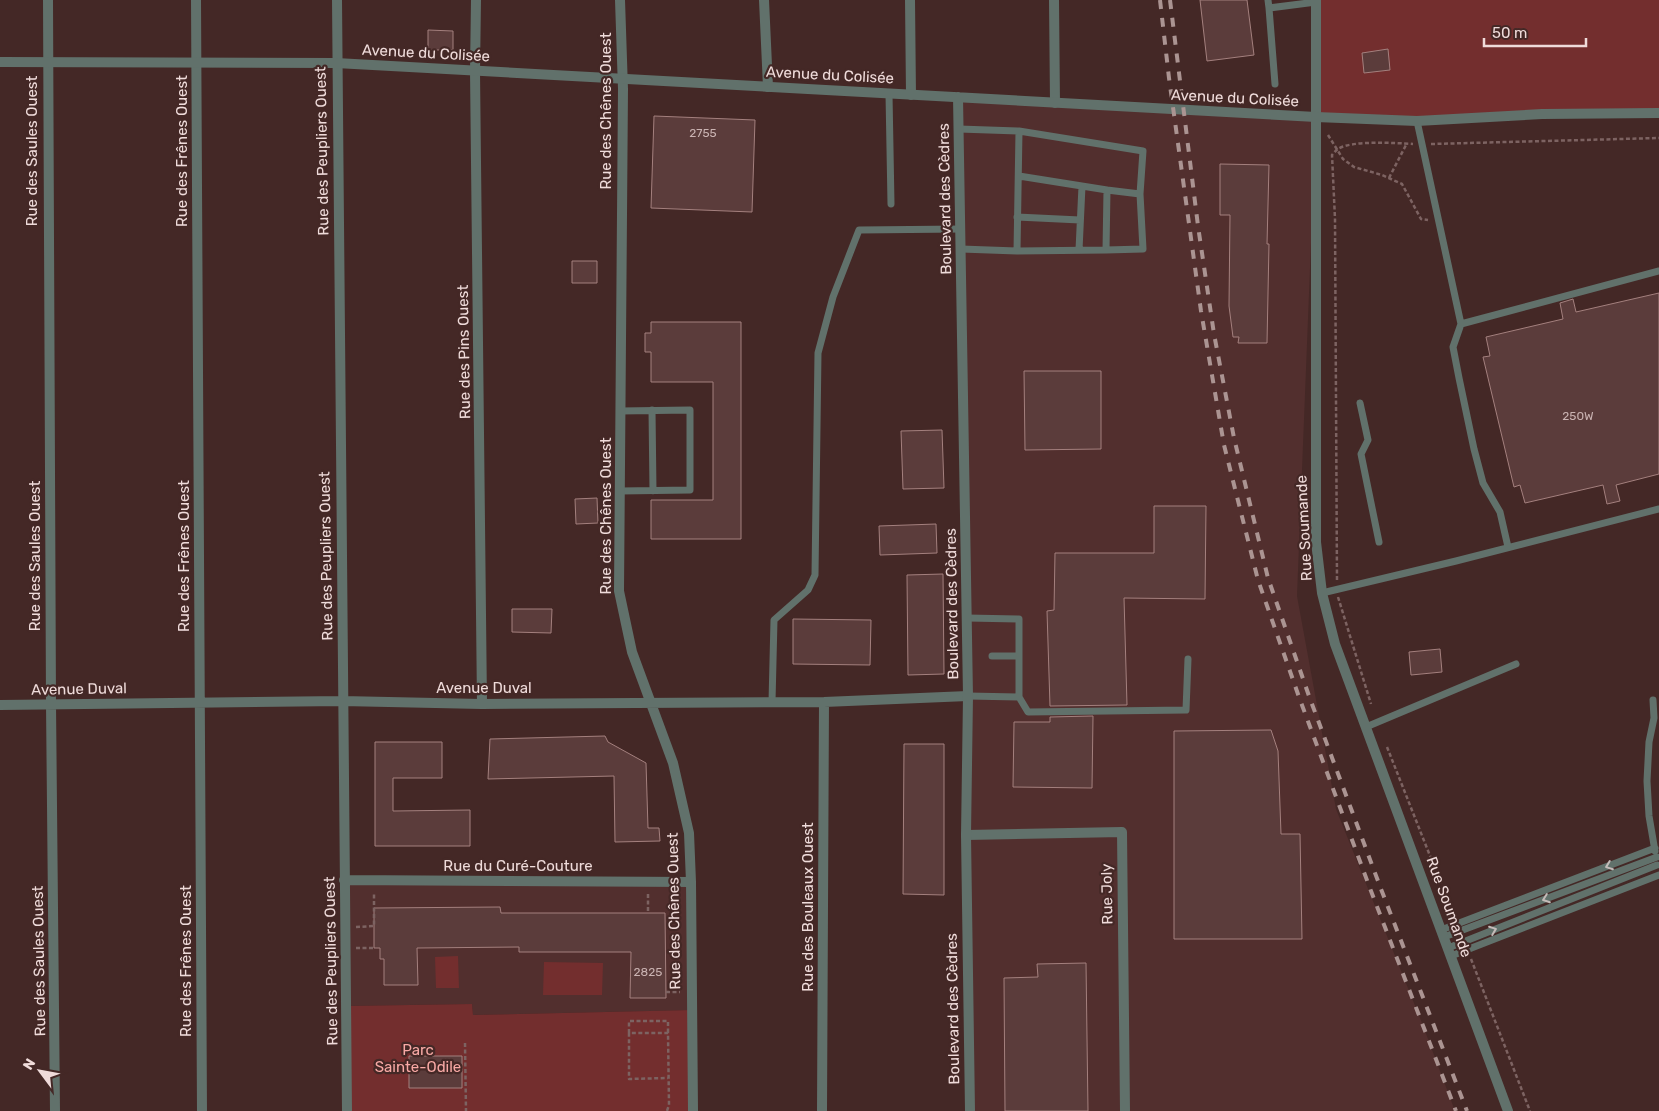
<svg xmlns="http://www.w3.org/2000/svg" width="1659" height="1111" viewBox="0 0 1659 1111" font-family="Rubik,sans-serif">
<rect width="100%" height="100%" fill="#442826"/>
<!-- built -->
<path fill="#522f2e" d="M958,97L1316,117L1297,596L1336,809L1422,1023L1455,1111H971Z
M344,880L691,882L692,1010L473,1015L472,1004L347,1006Z"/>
<!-- green -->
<path fill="#732e2e" d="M1316,0H1659V115L1316,117Z
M458,956L459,988H436L435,957Z
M544,962L603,963L602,995H543Z
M472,1004L473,1015L692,1010L693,1111H347V1006Z"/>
<!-- building -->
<path fill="#5b3c3b" stroke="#a4807e" d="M1200,0H1247L1254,55L1207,61Z
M428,30L453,31V50H428Z
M1388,49L1390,70L1364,73L1362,53Z
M654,116L755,120L752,212L651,208Z
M1220,164L1269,165L1267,244H1269L1267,343H1238L1239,337H1233L1229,306L1230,215H1220Z
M572,261H597V283H572Z
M1659,293V474L1616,485L1620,501L1607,504L1603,485L1525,503L1520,485L1514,487L1483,357L1490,356L1486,337L1563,319L1560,303L1573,299L1576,312Z
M651,322H741V539H651V500H713V382H651V352H645V333H651Z
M1024,371H1101V449L1025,450Z
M942,430L944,488L903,489L901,431Z
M597,498L598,523L576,524L575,499Z
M1154,506H1206L1205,599L1124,598L1127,705L1050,706L1047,611L1054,610L1055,553H1154Z
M936,524L937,553L880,555L879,526Z
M943,574L944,674L908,675L907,575Z
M512,609H552L551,633L512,632Z
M793,619L871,620L870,665L793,664Z
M1440,649L1442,672L1411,675L1409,652Z
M1093,716L1092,788L1013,787L1014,722H1050V717Z
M1271,730L1278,751L1281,834H1300L1302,939H1174V731Z
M605,736L608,742L646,763L648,828H659L660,841L615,842L614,776L488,779L490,739Z
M375,742H442V778H393V811L470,810V846H375Z
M904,744H944V895L903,894Z
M500,907L501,913H665L666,998H630L631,952H519V947L417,948L418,985H384V959H380V948H374V908Z
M1086,963L1088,1111H1005L1004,978L1038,977L1037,964Z
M409,1056H462V1088H409Z"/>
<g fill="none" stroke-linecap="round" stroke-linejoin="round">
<!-- path -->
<path stroke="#7d6362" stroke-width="2.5" stroke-dasharray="4 2.5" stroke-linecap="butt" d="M1328,135L1343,159L1354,167L1382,175L1402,184L1421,219L1428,220
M1431,144L1659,138
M1389,178L1407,143
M1337,580L1335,219L1332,155C1333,154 1337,149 1338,149C1351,140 1397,143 1413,144
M1338,597L1371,704
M1387,747L1453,914
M648,894V913
M356,927L374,926V892
M356,948H374
M1471,959L1530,1111
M666,992H680
M629,1033V1021H668V1033
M465,1043L466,1111
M667,1111L669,1105L668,1033H629V1079L668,1078"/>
<!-- service -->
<path stroke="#61716b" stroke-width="7" d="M1268,0L1269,8L1316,2
M1269,8L1275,84
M889,94L891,204
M1417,121L1461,324L1453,347L1459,378L1474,449L1483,483L1500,512L1508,547
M959,129L1019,131L1143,151L1140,194
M1019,176L1107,190L1106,250L1017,251L1019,131
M1017,217L1080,220
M961,249L1017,251
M1079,250L1082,186
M1106,250L1143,249L1140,194L1107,190
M1461,324L1659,271
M1360,403L1368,440L1361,454L1379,542
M652,410L653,491
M620,491L690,490V410L620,411
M1322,593L1456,561L1659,509
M967,618L1019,619V697L968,696
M992,656H1019
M1019,697L1028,712L1186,710L1188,659
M1653,700L1654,718L1649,742L1647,781L1649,816L1655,851
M772,702L774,620L808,590L815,575L818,353L833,297L859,230L961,229
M1366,727L1516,664
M1441,930L1655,848
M1444,937L1657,857
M1448,948L1657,865
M1451,956L1659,875"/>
<!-- minor -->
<path stroke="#61716b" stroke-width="10" d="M48,0L51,704L55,1111
M196,0L202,1111
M337,0L347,1111
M476,0L475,71L482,704
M620,0L623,89L619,591L632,652L673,763L689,833L691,882L693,1111
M764,0L768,87
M910,0L911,95
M1054,0L1055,103
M1316,0V117
M0,705L342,701L482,704L824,702L968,696
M966,835L1122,832L1125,1111
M344,880L691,882
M822,1111L824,702"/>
<!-- tertiary -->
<path stroke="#61716b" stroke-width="10" d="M0,62L336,63L1316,117L1417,121L1542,114L1659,113
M958,97L968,696L966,835L970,1111
M1316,117V542L1322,593L1335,644L1508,1111"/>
<!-- rail -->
<path stroke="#ab9492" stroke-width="4" stroke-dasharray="9 9" stroke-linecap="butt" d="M1160,0L1169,78L1201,311L1224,445L1258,580L1299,697L1371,891L1456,1111
M1170,0L1198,226L1214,334L1234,438L1268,578L1309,696L1381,889L1467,1111"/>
</g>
<!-- one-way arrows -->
<defs><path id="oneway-chevron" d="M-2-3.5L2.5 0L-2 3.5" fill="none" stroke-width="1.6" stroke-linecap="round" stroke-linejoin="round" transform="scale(1.25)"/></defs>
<g stroke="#c4bbb9">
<use href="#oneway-chevron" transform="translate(1609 866) rotate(159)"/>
<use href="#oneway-chevron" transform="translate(1546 899) rotate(160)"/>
<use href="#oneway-chevron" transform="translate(1493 930) rotate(-21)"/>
</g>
<g text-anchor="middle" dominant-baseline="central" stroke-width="4.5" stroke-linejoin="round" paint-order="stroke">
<!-- number labels -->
<g font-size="12" fill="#cab3b2">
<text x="703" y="133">2755</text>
<text x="1578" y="416">250W</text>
<text x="648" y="972">2825</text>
</g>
<!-- street labels -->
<g font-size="15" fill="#efdbda" stroke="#442826">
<text transform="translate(426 53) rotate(3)">Avenue du Colisée</text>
<text transform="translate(830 75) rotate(3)">Avenue du Colisée</text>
<text transform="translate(1235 98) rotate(3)">Avenue du Colisée</text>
<text transform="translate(606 111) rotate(-90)">Rue des Chênes Ouest</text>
<text transform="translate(32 151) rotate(-90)">Rue des Saules Ouest</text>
<text transform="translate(182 151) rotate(-90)">Rue des Frênes Ouest</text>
<text transform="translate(322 151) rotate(-91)">Rue des Peupliers Ouest</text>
<text transform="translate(945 199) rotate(-91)">Boulevard des Cèdres</text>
<text transform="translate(464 352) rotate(-91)">Rue des Pins Ouest</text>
<text transform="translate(606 516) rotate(-90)">Rue des Chênes Ouest</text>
<text transform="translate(1304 528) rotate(-93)">Rue Soumande</text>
<text transform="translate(35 556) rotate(-90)">Rue des Saules Ouest</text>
<text transform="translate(184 556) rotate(-90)">Rue des Frênes Ouest</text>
<text transform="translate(326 556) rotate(-91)">Rue des Peupliers Ouest</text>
<text transform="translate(952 604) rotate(-91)">Boulevard des Cèdres</text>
<text x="484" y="688">Avenue Duval</text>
<text transform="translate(79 689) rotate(-1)">Avenue Duval</text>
<text x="518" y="866">Rue du Curé-Couture</text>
<text transform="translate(1107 894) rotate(-91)">Rue Joly</text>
<text transform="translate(808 907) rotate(-90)">Rue des Bouleaux Ouest</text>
<text transform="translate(1449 907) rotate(70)">Rue Soumande</text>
<text transform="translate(674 911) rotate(-91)">Rue des Chênes Ouest</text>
<text transform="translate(39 961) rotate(-91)">Rue des Saules Ouest</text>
<text transform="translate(186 961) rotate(-90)">Rue des Frênes Ouest</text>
<text transform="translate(331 961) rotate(-91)">Rue des Peupliers Ouest</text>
<text transform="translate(953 1009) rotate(-91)">Boulevard des Cèdres</text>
</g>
<!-- park labels -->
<g font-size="15" fill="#f8a9a5" stroke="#442826">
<text x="418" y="1050">Parc<tspan x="418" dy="17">Sainte-Odile</tspan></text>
</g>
</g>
<!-- north arrow -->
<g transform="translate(40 1071) rotate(302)" stroke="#442826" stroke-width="4" paint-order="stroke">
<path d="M0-4L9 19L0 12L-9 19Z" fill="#efdbda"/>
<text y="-8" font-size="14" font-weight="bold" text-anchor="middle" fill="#efdbda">N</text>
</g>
<!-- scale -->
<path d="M1484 38v8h102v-8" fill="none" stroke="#efdbda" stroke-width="2.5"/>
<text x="1492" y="38" font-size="15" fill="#efdbda" stroke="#442826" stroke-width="4" paint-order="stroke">50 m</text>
</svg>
